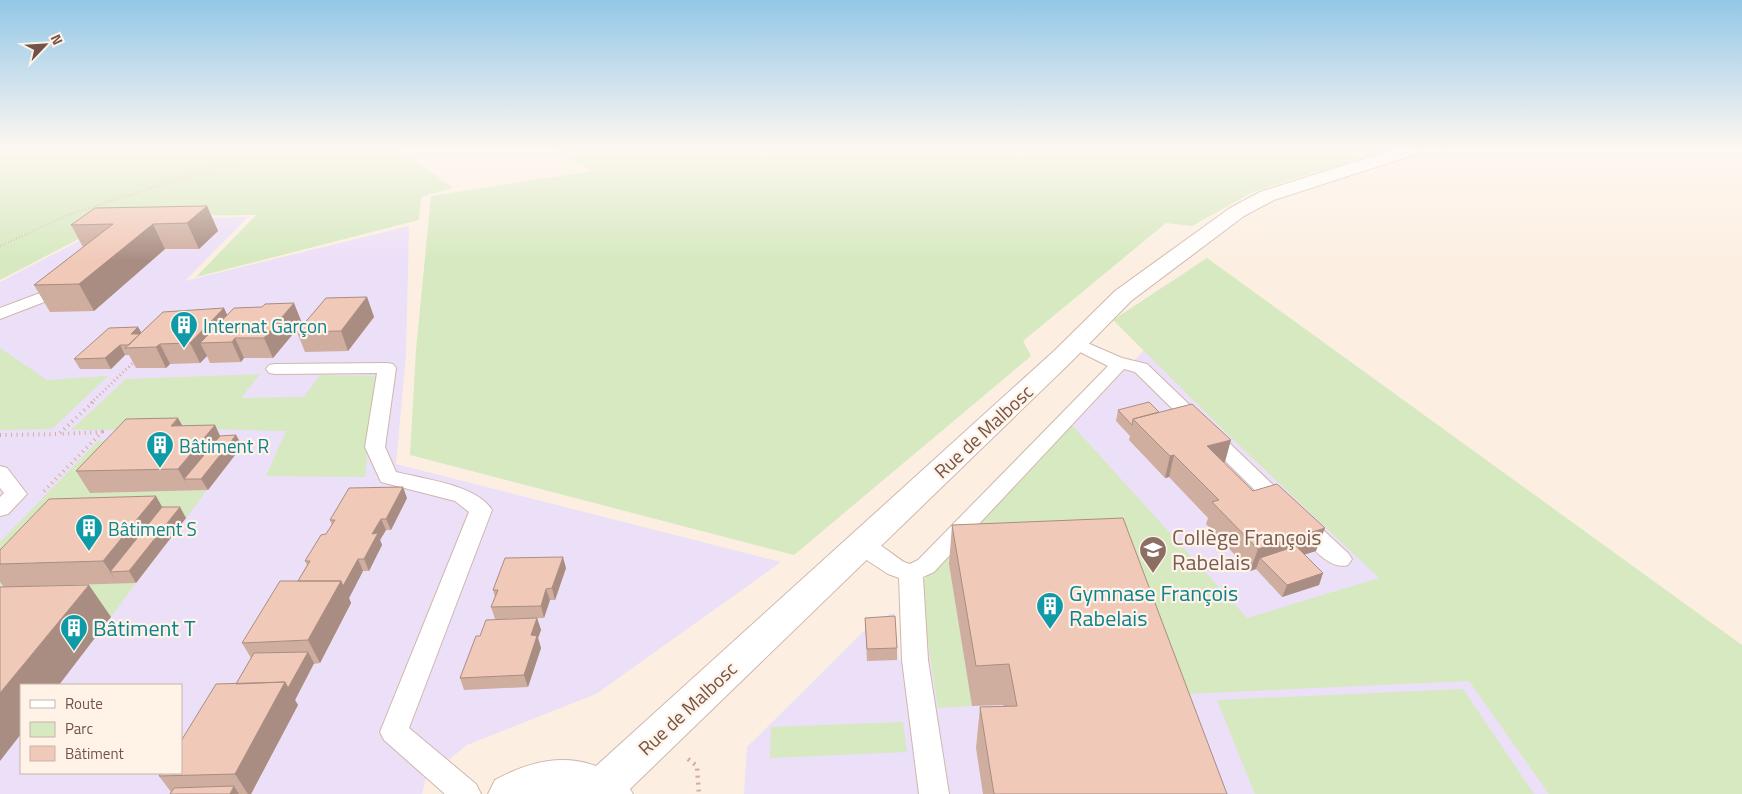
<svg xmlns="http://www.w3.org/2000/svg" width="1742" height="794" viewBox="0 0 1742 794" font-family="'Titillium Web',sans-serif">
<rect width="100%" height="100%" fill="#fcefe2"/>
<!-- education -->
<path fill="#ecdff8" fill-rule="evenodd" d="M248,217L185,281L409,226L406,355L396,464L781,562L596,694L467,745L426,778L422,794H0V282L100,230L146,219ZM21,685H181V773H21Z
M1144,350L1222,429L1611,794H744L747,747L866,629H874L889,614L894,613L899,660H928L919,585Z"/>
<!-- green -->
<path fill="#d6e9c0" d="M0,150H399L453,188L421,197L419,220L196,277L256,215L147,216L98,229L0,280Z
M556,150H1385L1253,192L1192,226L1166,223L1023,341L1031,356L794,555L410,455L416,350L431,196L593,171Z
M1207,258L1742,645V794H1549L1469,681L1163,695L949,564L972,706L938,708L919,585L1072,425L1247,618L1379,578L1222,429L1113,320Z
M0,348L47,380L108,376L52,429L0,430Z
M260,374L241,398L304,397L320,375L375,376L365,477L266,476L286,431L204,429L71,430L126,379Z
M98,441H138L90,493L207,490L186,518L64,521L4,587L136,583L111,617L0,621V542Z
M1463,689L1534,794H1255L1217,700Z
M903,722L907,752L770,758L771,727Z"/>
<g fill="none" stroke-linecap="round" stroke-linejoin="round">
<defs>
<path id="lane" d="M61,279L69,284L52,299L0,319V308L40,293L55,281Z
M1076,338L1122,358L1147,364L1294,505L1291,510L1283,512L1275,510L1135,372L1124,369L934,572L923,577L928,660L949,794H919L902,660L899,578L888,574L853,551L850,545L853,539C871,534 889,552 904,562L910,564L918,560L1108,366L1070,347L1067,343L1070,339Z
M387,363L393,364L396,368L385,447L396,472C424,479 477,485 492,510L409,728L476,784L481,794H445L384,740L380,732L469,512L455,501L381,482L365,447L377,373L275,374L269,373L266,369L269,365L275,364Z
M0,466L7,468L27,494L8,514L0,516V497L4,493L0,488Z
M1303,516L1311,519L1348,553L1352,559L1348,565C1328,571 1309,543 1295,529L1292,524L1295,519Z"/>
<path id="street" d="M1392,150H1419L1416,154L1274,200L1244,216L1131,301L1072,361L630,789L633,794H488L495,780C526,763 561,753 596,766L1054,351L1115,291L1230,208L1260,192Z"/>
</defs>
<!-- lane casing -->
<use href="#lane" stroke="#cfb7ac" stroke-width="2"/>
<!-- street casing -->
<use href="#street" stroke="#cfb7ac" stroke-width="2"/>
<!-- path-far3 -->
<path stroke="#d6ac9d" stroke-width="2.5" stroke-dasharray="0.5 2.5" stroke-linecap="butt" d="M1435,154L1446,150
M0,246L68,215L268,150"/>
<!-- path-far2 -->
<path stroke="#d6ac9d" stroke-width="3" stroke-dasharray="1 3" stroke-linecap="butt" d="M91,403L136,360"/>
<!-- path-far1 -->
<path stroke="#d6ac9d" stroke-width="4" stroke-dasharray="1 4.5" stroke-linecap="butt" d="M0,435L59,434L93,402
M44,491L102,432L59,434"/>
<!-- path -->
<path stroke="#d6ac9d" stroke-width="4.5" stroke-dasharray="2 5" stroke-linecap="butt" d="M688,759L697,766L699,794"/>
<!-- lane -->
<use href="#lane" fill="#fff" fill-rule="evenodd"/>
<!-- street -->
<use href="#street" fill="#fff" fill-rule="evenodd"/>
</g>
<!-- wall -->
<path fill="#cfad9f" d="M207,206L218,231L199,249H165L94,311L50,312L34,285L83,247L71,225Z
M367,297L374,317L348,351L305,352L297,332Z
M224,308L227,315L302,323L273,358H244L241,362L210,363L207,356L200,363L170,364L166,368H136L129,355H125L111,369H80L74,359L138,327L141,333Z
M1118,410L1159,412L1225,462H1223L1316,551L1304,554L1323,573L1319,585L1282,597L1256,569L1250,571L1206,524L1208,518L1169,477L1165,478L1129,440L1130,436L1116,421Z
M215,425L220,436L236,435L242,446L208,490L90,493L76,471L183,426Z
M407,498L391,530H386L380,540L382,545L369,571H363L349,598L351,603L320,663L314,664L295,700L298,705L251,794H170L171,792L159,776L236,684L251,658L242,643L298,581L307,565L305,561L326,534L332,525L330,520Z
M162,507L186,518L136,583L4,587L0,582V550Z
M952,525L1227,794H983L976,748L980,707H1004L1003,705L972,706L949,564Z
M566,568L555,600H550L544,618L495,619L491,607L495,597L493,590Z
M537,618L541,630L538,638L541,648L528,687L464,690L460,678L480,636Z
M865,618L897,648V660L867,661Z"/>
<!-- shaded-wall -->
<path fill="#a98d82" d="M207,206L218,231L199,249L187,223Z
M153,224L165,249L94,311L79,284Z
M367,297L374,317L348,351L341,331Z
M294,303L302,323L273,358L264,338Z
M224,308L233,328L200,343L207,356L200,363L190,343Z
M138,327L144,337L131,334Z
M155,334L170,364L166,368L156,347Z
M235,338L244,358L241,362L232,342Z
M120,345L125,355L111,369L105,358Z
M178,418L190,439L171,426Z
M215,425L225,447L184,479L190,490L178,469Z
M236,435L242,446L208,490L201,479Z
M1231,440L1225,462L1201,468L1207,446Z
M1174,455L1169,477L1165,478L1170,456Z
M403,487L407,498L391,530L386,519Z
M156,496L169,519L110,572L118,583L103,561Z
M180,507L186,518L136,583L129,571Z
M381,519L386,530L380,540L382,545L369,571L364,559L372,534Z
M1325,528L1316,551L1268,566L1260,558L1256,569L1250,571L1258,549Z
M563,557L566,568L555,600L552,588Z
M358,559L363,571L349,598L351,603L320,663L308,640L341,581Z
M1323,573L1319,585L1282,597L1287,585Z
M89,585L111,617L59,685H21V734L0,761V693Z
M546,589L550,600L544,618L541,606Z
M537,618L541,630L538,638L541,648L528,687L524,675L531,635Z
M308,652L314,663L295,700L298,705L251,794H248L235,774L285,682Z
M234,786L239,794H230Z"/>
<!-- building -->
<path fill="#f1c9b9" stroke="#a98d82" d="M207,206L187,223L153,224L79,284L34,285L113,224L71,225L95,208Z
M367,297L341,331L297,332L326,298Z
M294,303L264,338H235L232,342L200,343L234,308L262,307L265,304Z
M224,308L190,343L160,344L156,347L125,348L163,312Z
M138,327L131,334H140L129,345H120L105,358L74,359L109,328Z
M1149,402L1159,412L1133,419L1132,425L1118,410Z
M1192,404L1231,440L1207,446L1253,491L1277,484L1325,528L1258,549L1212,502L1219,500L1174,455L1170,456L1133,419Z
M178,418L171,426L215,425L178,469L76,471L126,419Z
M236,435L201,479H184L220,436Z
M403,487L386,519H381L372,534L378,533L364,559H358L343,586L341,581H298L310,561H305L321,535L326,534L335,520H330L349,488Z
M156,496L103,561L0,564V550L49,499Z
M162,507H180L129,571L110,572Z
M1123,518L1227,794H994L980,707L1017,706L1009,664L976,666L952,525Z
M1296,546L1323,573L1287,585L1260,558Z
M563,557L552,588L546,589L541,606L491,607L498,590H493L505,558Z
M280,581H341L308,640L242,643Z
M89,585L0,693V587Z
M895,616L897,648L867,649L865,618Z
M537,618L531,635L537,636L524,675L460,678L476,636H480L486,620Z
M308,652L288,688L285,682L236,684L254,653Z
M285,682L235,774L159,776L161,773H181V741L216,684Z
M234,786L230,794H170L174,788Z"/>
<!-- sky -->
<linearGradient id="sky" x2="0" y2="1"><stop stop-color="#94c7e7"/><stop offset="0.57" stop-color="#fef8f2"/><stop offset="1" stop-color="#fef8f2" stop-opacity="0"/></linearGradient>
<rect width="1742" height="261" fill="url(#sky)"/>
<!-- icons -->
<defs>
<symbol id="building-pin" viewBox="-11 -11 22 30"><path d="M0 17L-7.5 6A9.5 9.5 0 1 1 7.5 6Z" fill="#0f9aa8" stroke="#fff3e8"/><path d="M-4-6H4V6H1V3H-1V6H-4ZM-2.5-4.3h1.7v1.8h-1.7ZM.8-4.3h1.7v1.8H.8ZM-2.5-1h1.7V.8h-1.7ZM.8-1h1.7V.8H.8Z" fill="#fff"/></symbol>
<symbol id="school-pin" viewBox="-11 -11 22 30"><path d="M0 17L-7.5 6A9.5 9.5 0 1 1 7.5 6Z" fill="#8d6e63" stroke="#fff3e8"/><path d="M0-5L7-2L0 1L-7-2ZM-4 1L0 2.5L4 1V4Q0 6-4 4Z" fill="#fff"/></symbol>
</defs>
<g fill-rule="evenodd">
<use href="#building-pin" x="168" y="309" width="32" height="43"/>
<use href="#building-pin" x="144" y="429" width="32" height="43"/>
<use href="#building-pin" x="73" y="512" width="32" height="43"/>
<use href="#school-pin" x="1137" y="534" width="32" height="43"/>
<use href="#building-pin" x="1034" y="590" width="32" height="43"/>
<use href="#building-pin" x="58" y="612" width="32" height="43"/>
</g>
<g text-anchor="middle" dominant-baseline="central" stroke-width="4.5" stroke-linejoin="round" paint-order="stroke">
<!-- culture labels -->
<g font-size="19" fill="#0d838f" stroke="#fff3e8" text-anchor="start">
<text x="203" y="325">Internat Garçon</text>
<text x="179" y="445">Bâtiment R</text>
<text x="108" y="528">Bâtiment S</text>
</g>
<!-- street labels -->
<g font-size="19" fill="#735348" stroke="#fff3e8">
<text transform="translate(983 431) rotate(-43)">Rue de Malbosc</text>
<text transform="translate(687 708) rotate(-43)">Rue de Malbosc</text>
</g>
<!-- near-education labels -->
<g font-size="22" fill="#785e54" stroke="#fff3e8" text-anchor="start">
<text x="1172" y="537">Collège François<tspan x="1172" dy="25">Rabelais</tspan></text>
</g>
<!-- near-culture labels -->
<g font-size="22" fill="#0d838f" stroke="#fff3e8" text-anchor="start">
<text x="1069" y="593">Gymnase François<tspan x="1069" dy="25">Rabelais</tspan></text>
<text x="93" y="628">Bâtiment T</text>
</g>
</g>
<!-- legend -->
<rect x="20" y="684" width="162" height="90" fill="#fff3e8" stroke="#c7b3a8"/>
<rect x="30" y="700" width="25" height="8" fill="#ffffff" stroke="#c7b3a8"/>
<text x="65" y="709" font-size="15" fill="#735348">Route</text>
<rect x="30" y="722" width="25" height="15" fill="#d6e9c0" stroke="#c7b3a8"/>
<text x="65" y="734" font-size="15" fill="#735348">Parc</text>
<rect x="30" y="746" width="25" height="15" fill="#f1c9b9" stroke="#c7b3a8"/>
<text x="65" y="759" font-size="15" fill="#735348">Bâtiment</text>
<!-- north arrow -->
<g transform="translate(45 45) rotate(65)" stroke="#fff3e8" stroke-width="4" paint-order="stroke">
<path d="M0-4L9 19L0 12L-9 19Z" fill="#735348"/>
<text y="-8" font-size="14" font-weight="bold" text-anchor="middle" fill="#735348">N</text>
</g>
</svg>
